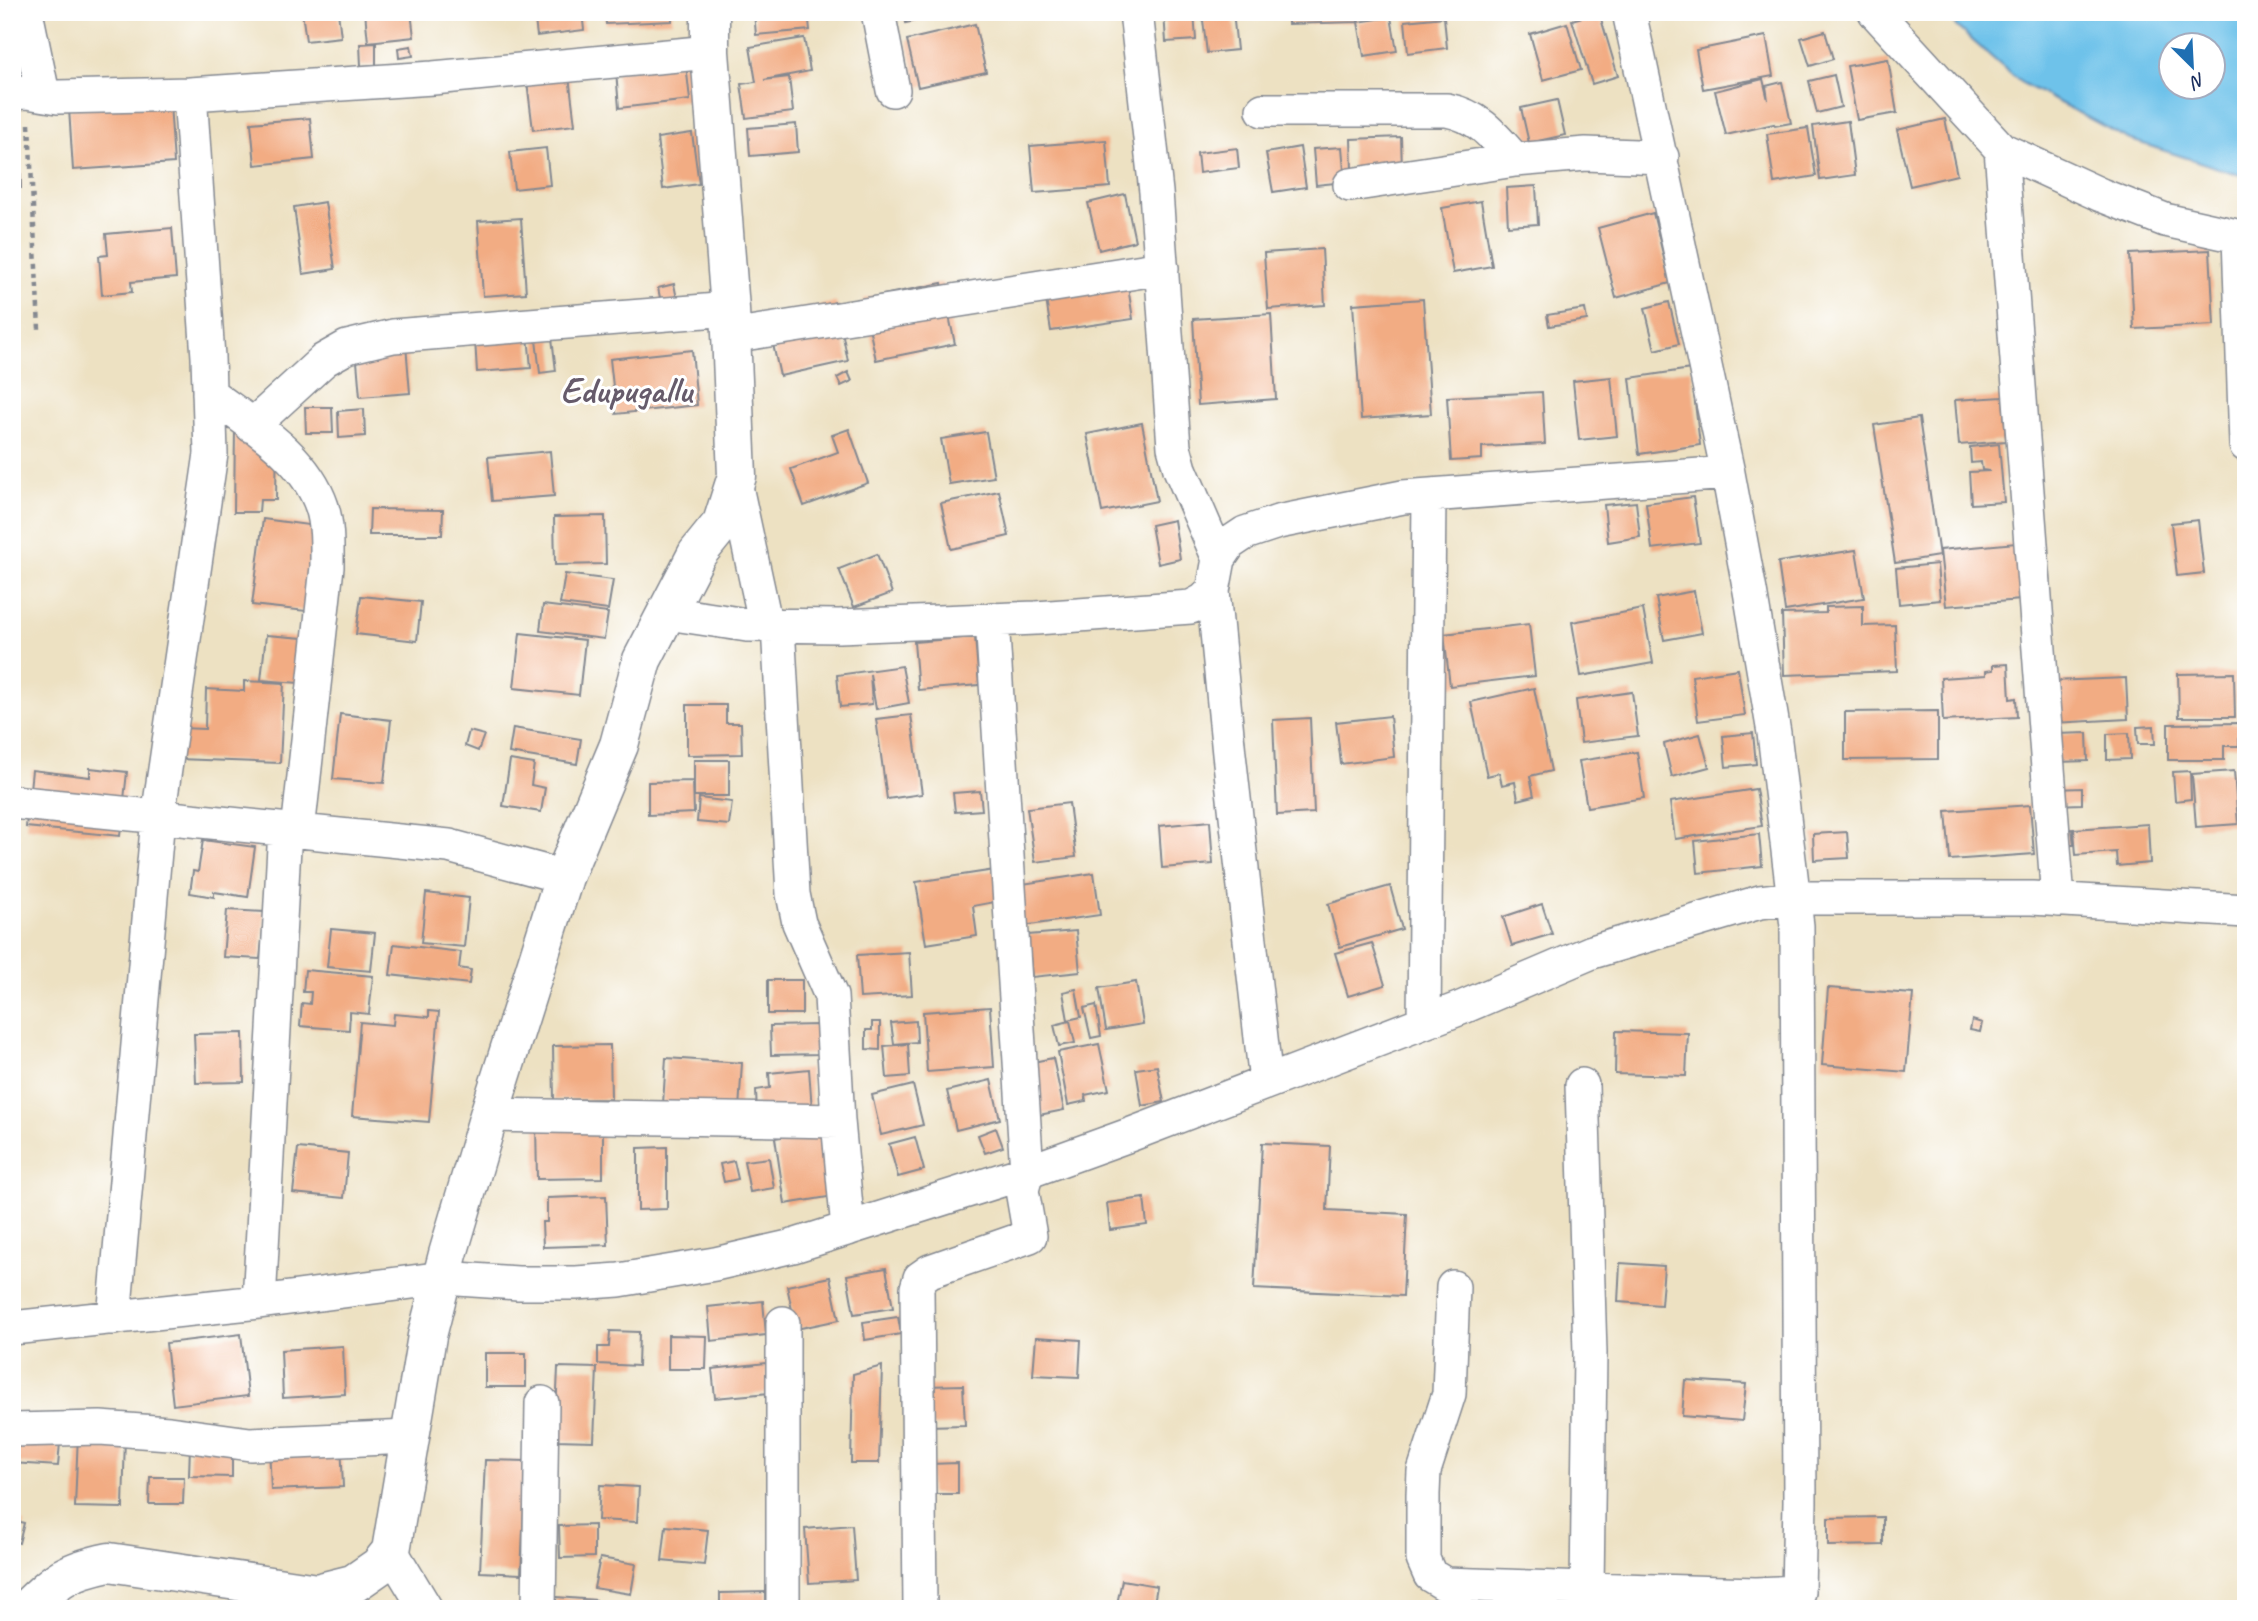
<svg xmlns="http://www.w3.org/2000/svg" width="2258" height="1621" viewBox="0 0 2258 1621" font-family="Caveat,sans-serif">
<rect width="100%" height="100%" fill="#fff"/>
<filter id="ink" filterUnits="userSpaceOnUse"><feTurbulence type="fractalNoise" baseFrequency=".0143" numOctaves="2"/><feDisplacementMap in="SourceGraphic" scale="14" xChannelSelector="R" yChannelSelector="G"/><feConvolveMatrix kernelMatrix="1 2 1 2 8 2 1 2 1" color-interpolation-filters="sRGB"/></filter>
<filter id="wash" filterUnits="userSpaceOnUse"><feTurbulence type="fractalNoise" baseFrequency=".00686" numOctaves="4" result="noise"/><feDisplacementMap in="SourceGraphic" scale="28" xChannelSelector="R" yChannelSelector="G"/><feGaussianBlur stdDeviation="1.57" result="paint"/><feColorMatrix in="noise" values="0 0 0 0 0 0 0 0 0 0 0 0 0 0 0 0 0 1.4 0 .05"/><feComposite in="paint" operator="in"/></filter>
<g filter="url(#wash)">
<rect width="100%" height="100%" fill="#ede1c2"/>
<!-- water -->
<path fill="#6ec2ea" stroke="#4478a4" stroke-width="2" fill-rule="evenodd" d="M1948,12H2246V177L2128,139L2020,82L1956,26ZM2170,46H2212V88H2170Z"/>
<g id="blocks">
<!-- building -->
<path fill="#f2ac83" d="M302,12H338L341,37L306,41Z
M365,12H411L414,37L368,42Z
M534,12H582L584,30L537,36Z
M605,12H672V21L606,24Z
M754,12H808L810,30L756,35Z
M904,12H948V13L906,23Z
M1164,12H1194L1196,40L1166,42Z
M1202,12H1233L1237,50L1207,53Z
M1288,12H1358V22L1288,24Z
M1599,12L1618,76L1592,84L1572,20Z
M1391,17L1397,51L1364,56L1358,22Z
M1444,17L1447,48L1408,53L1405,21Z
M1567,23L1581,70L1543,80L1530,34Z
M975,24L986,72L918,87L907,40Z
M1825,31L1833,59L1810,66L1801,38Z
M1766,36L1773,76L1703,89L1696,50Z
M804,38L810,71L764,80L789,77L793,112L746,118L741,84L756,82L750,47Z
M376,43V65L361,66L360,44Z
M411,46L413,56L399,58L398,48Z
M1888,59L1897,113L1857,120L1847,66Z
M686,64L690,100L619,108L616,71Z
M1834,75L1841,107L1817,113L1809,81Z
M569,76L575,125L533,130L527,81Z
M1763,79L1768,100L1766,86L1782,82L1791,123L1775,126L1774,124L1726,135L1715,91Z
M1557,100L1565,135L1529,143L1521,108Z
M170,103L174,163L73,170L69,109Z
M310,118L314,159L255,165L251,123Z
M1945,119L1957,175L1910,186L1897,130Z
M1848,121L1855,175L1820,180L1813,126Z
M796,124L798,152L750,156L748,128Z
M1808,128L1816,176L1774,183L1767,134Z
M692,133L699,184L663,189L657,138Z
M1401,137L1402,169L1352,170L1351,139Z
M1106,140L1110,187L1034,193L1030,146Z
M1300,147L1306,187L1273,192L1266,153Z
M1342,147L1345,182L1316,185L1313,149Z
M546,148L550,185L514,189L510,152Z
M1237,148L1239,168L1199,173L1197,153Z
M12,156H20L21,188H12Z
M1536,186L1538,224L1508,226L1506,188Z
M1125,194L1135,241L1099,250L1088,203Z
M1481,201L1492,266L1453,273L1442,208Z
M325,202L335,269L303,274L294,207Z
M1653,213L1670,283L1616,298L1598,228Z
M521,218L526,293L483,296L478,221Z
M172,228L176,278L131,282L132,292L102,295L99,256L108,255L106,234Z
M1322,249L1325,305L1268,309L1264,253Z
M2210,250L2214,325L2134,329L2130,254Z
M1124,261L1133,319L1051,331L1042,274Z
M942,283L955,344L876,360L863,299Z
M674,284L679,309L663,312L658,288Z
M1423,299L1431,414L1361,419L1353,304Z
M836,302L848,361L780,376L767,317Z
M1669,302L1679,344L1655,350L1645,308Z
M1585,309L1587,320L1549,326L1547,315Z
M1271,314L1276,399L1198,405L1193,319Z
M528,335L531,368L477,372L475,339Z
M552,338L556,371L540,373L536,340Z
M406,345L410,393L360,397L356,349Z
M692,350L697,405L616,414L610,359Z
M1691,369L1700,445L1639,454L1630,378Z
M848,372L852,381L841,386L837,378Z
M1611,377L1617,436L1579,440L1573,381Z
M1542,392L1545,444L1482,447V459L1451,461L1447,397Z
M2003,397L2006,441L1959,445L1955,400Z
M305,407H332L333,433H306Z
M364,409L365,436L339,438L338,411Z
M1919,418L1939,556L1895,563L1874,425Z
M1142,423L1157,501L1102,512L1087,434Z
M277,427L276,500H260L259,512H234L235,428Z
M849,429L868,483L804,506L791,469L838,452L832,435Z
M986,432L994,477L949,484L941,439Z
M1999,444L2004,502L1971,504L1969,472L1990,471L1982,470L1981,462L1971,463L1970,447Z
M550,451L554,496L492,501L488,457Z
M999,491L1009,536L951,549L941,503Z
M1693,497L1700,543L1652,549L1646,503Z
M1636,502L1640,537L1608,542L1604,505Z
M370,509L443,510L442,535H369Z
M605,516L606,564L555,565L554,517Z
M263,519L316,526L306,611L252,605Z
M1174,520L1180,559L1158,564L1151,525Z
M2198,520L2204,573L2177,576L2171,523Z
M2016,543L2021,600L1946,606L1940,550Z
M1856,550L1864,598L1785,611L1778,562Z
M877,554L892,593L854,607L839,569Z
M1937,564L1940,600L1899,604L1896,568Z
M565,574L613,580L608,610L560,604Z
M1694,591L1702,633L1664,640L1656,598Z
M361,596L421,602L417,641L356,634Z
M543,605L608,613L604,639L540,631Z
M1863,606V626L1895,625L1897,671L1784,675L1782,614L1826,613V607Z
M1643,609L1653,663L1581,676L1572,622Z
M1529,624L1535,676L1450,686L1444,634Z
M520,633L585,640L579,695L514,688Z
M266,635L303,638L299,683L261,680Z
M975,637L979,685L918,690L914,642Z
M2008,664L2010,699L2016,698L2017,717L1943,721L1941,678L1986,675V671L1993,670V665Z
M902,666L909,703L876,709L870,674L872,704L840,707L837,675Z
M1738,669L1745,715L1698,721L1692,676Z
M2234,673L2235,717H2179L2178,674Z
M2126,678L2128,719L2053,723L2052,681Z
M244,681L284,683L280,763L178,759L180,728L205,729L206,689L244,691Z
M1534,688L1551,771L1530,776L1534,796L1518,800L1515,782L1502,785L1499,773L1487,776L1471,702Z
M1632,692L1638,736L1581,743L1576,700Z
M687,705H726V723H741L742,754L687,755Z
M1938,711V759L1845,760V712Z
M340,714L391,720L384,783L333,779Z
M911,715L922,794L887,799L876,719Z
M1390,716L1394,757L1341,764L1336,722Z
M1310,718L1314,813L1277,815L1273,720Z
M2239,723V746H2224V760H2168V724Z
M2154,726L2155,744H2138L2137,727Z
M513,728L581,739L577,764L509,753Z
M469,731L484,735L478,751L465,746Z
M1753,733L1756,764L1726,767L1723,736Z
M2087,733L2088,761L2057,762L2056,734Z
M2129,733L2130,759L2107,760V734Z
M1700,734L1709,767L1672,777L1664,744Z
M1637,752L1644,798L1587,807L1579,761Z
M510,760L534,764L531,785L545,788L541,812L503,806Z
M694,760H729V796H694Z
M90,768L127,772L120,836L26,827L32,770L90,777Z
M2190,771L2191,799L2175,801L2173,772Z
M2234,771L2238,824L2196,827L2192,774Z
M693,781L694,813L648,815V782Z
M2082,788V804L2055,805V789Z
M1756,789L1762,826L1675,839L1670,802Z
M980,791L982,810L955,812L953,793Z
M699,798L732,802L729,825L697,822Z
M1069,803L1076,857L1035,862L1027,808Z
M2030,805L2034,854L1950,860L1946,811Z
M1210,821L1213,864L1162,868L1159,826Z
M2148,824L2150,863L2117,866L2116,852L2076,855L2074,829Z
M2072,829L2074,845H2064V830Z
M1847,832L1849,858L1814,860L1813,834Z
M1759,834L1762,866L1698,873L1695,841Z
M203,840L255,847L248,897L214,892V897L190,893L193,871L198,872Z
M995,870L1000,901L973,906L977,936L926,944L916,882Z
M1094,873L1100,915L1022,926L1016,885Z
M1390,886L1402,929L1340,947L1328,904Z
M426,893L469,898L464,947L421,943Z
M1542,904L1552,934L1512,946L1503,917Z
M227,910L265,912L260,959L223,957Z
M331,929L375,933L371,971L327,967Z
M1076,931L1080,972L1032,977L1028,935Z
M1372,943L1385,985L1348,996L1335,953Z
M394,944L461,952L459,968L471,970L469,984L390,975Z
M909,952L912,995L860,998L857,955Z
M305,970L373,976L369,1014L350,1012L349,1030L300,1026L302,1003L310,1004L311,992H303Z
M768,980H802V1014H768Z
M1136,982L1143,1024L1106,1030L1099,988Z
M1828,988L1913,994L1906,1072L1822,1065Z
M1076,989L1081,1017L1068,1020L1063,992Z
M1096,1005L1101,1036L1091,1038L1084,1008Z
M990,1007L994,1067L927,1072L923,1012Z
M429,1011L439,1012L429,1122L352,1116L360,1022L393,1025L394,1014L429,1017Z
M1972,1020L1982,1023L1980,1032L1970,1030Z
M916,1021L917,1042L894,1044L891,1023Z
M1070,1021L1075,1043L1059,1046L1054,1025Z
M872,1022H880V1050L866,1049V1030H872Z
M819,1025L820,1054L771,1055L770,1026Z
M1616,1031L1688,1033L1686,1076L1615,1074Z
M243,1033L244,1082L196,1083L194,1034Z
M908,1044L910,1076L887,1078L884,1046Z
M1099,1044L1109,1090L1085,1095L1086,1101L1068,1105L1058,1052Z
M610,1045L611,1099L554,1100L553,1046Z
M666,1058L742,1063L739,1109L663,1104Z
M1053,1058L1064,1110L1034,1116L1023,1064Z
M1157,1066L1164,1102L1142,1106L1136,1069Z
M809,1069L812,1110L757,1115L756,1090L770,1088L769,1073Z
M991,1080L1000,1119L956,1130L947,1091Z
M913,1085L923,1125L881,1135L872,1095Z
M603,1122V1178L537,1179L536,1124Z
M996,1128L1003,1147L985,1153L978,1135Z
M824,1130L834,1196L785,1204L775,1138Z
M915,1137L924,1170L898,1177L889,1144Z
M1262,1143L1330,1146L1327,1210L1407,1214L1403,1296L1254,1289Z
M667,1147V1209L638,1210V1148Z
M298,1148L348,1153L344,1198L293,1193Z
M769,1158L774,1188L750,1192L744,1161Z
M734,1161L738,1179L724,1182L720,1164Z
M606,1196L608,1245L543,1247L542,1222H547V1198Z
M1144,1198L1147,1225L1110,1230L1107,1203Z
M1620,1263L1664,1266L1661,1305L1618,1302Z
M886,1268L893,1308L854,1314L847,1275Z
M830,1277L839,1320L796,1329L787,1286Z
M763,1301L766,1335L711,1341L708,1307Z
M898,1317L901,1334L865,1340L863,1322Z
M610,1331L639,1332L638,1366L598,1364V1347H609Z
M241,1334L248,1396L173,1405L166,1343Z
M668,1335L707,1336L706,1369H668Z
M1036,1337L1081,1340L1079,1377L1033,1375Z
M343,1346L345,1394L283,1398L281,1350Z
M485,1353H526V1387H485Z
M766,1363L769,1393L715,1398L712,1369Z
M882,1366L879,1463H851L853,1374Z
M558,1367L597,1368L594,1441L555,1440Z
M1685,1380L1746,1384L1742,1421L1682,1416Z
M963,1385L965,1425L927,1426L926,1386Z
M62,1419L58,1466L12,1463V1444Z
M78,1434L125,1436L123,1508L75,1507Z
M341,1442L343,1487L271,1490L269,1444Z
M190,1446L232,1447V1477L189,1476Z
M485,1460L526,1461L521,1574L480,1572Z
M958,1463V1494H930L929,1464Z
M150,1477H184L183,1504H149Z
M600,1485L639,1487L637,1522L598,1520Z
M1883,1517V1545L1828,1546V1518Z
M12,1520L24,1523L19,1543L12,1541Z
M594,1525V1557L560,1558L559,1526Z
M852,1525L856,1580L809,1583L805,1529Z
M666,1526L708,1530L704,1565L662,1561Z
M600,1558L636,1564L631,1594L594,1588Z
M1122,1580L1157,1586L1153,1609H1116Z
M767,1592V1609H720V1593Z
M556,1597L596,1600L595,1609H555Z
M705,1604V1609H668V1606Z"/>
</g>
</g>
<g filter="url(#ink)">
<use href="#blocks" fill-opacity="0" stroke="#848890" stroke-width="2"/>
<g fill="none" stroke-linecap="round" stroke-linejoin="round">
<defs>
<path id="minor" d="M26,12L43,94
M878,12L893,90
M1136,12L1156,192L1174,447L1180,469L1219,559
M1875,12L2001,149L2101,195L2165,220L2246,238
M12,93L27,92L58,97L190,94L433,78L710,52
M1263,110H1447C1479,116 1494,136 1515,160
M2001,149L2058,900
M1350,185L1515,160L1586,154L1662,157
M2239,237L2246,445
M731,336L1162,268
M209,393C251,425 304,454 322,507C328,526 327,548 327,567L298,831
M252,426L324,360L347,347L393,336L730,309
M735,482L766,626
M1213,591L1229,754L1266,1082
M667,613L747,625L839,626L1036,618L1191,607L1204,600L1213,591L1219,559L1230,543L1245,533L1278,522L1403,497L1728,473
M778,626L793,894L799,923L831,996L838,1121L848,1229
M12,802L449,846L564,877
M1424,1022L1429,495
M1582,1085L1590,1353L1587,1589L1756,1594L1798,1592L1800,1502L1797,926L1774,733L1750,591L1728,473L1629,12
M489,1115L838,1121
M1453,1287L1449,1394L1424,1471L1423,1494V1559L1430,1575L1445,1584L1587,1589V1609
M259,1302L285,829
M114,1318L158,817L211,454L208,357L190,94
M12,1328L259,1302L443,1278L518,1283H576L619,1280L715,1264L793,1246L1027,1172L1132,1134L1461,1008L1592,952L1760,902L1794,898H2032L2246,911
M12,1430L100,1428L169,1433L250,1444L409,1437
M391,1551L426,1609
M539,1609L542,1403
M783,1609V1323
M920,1609L917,1288L920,1278L930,1271L1030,1236L1022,1190L1027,1172L992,619"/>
<path id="major" d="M26,1609C57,1579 66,1571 109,1562L317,1593L353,1584L379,1566L391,1551L427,1336L448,1254L489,1115L564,877L619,745L642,660L697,554L722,523L737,476L730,309L710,52V12"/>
</defs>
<!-- minor casing -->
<use href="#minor" stroke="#848890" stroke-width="36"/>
<!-- major casing -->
<use href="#major" stroke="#848890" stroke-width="41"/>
<!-- path -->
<path stroke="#848890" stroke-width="4.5" stroke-dasharray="5 5" stroke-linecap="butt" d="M29,124L39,329"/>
<!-- minor -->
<use href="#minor" stroke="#fff" stroke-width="33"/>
<!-- major -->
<use href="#major" stroke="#fff" stroke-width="38"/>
</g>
</g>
<g text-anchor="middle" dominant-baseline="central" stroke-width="6" stroke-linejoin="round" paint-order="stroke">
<!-- quarter labels -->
<g font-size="37" font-weight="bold" fill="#665b6b" stroke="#fff">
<text x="626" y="389">Edupugallu</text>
</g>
</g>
<!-- margin -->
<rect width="2258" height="1621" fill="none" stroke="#fff" stroke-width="42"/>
<!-- north arrow -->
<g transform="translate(2192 66) rotate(156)"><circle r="33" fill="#ffffff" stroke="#a4acbf" stroke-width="2"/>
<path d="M0-5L12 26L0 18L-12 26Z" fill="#1f6fb2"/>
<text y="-10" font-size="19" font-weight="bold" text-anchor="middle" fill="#1b2f5e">N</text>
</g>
</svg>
